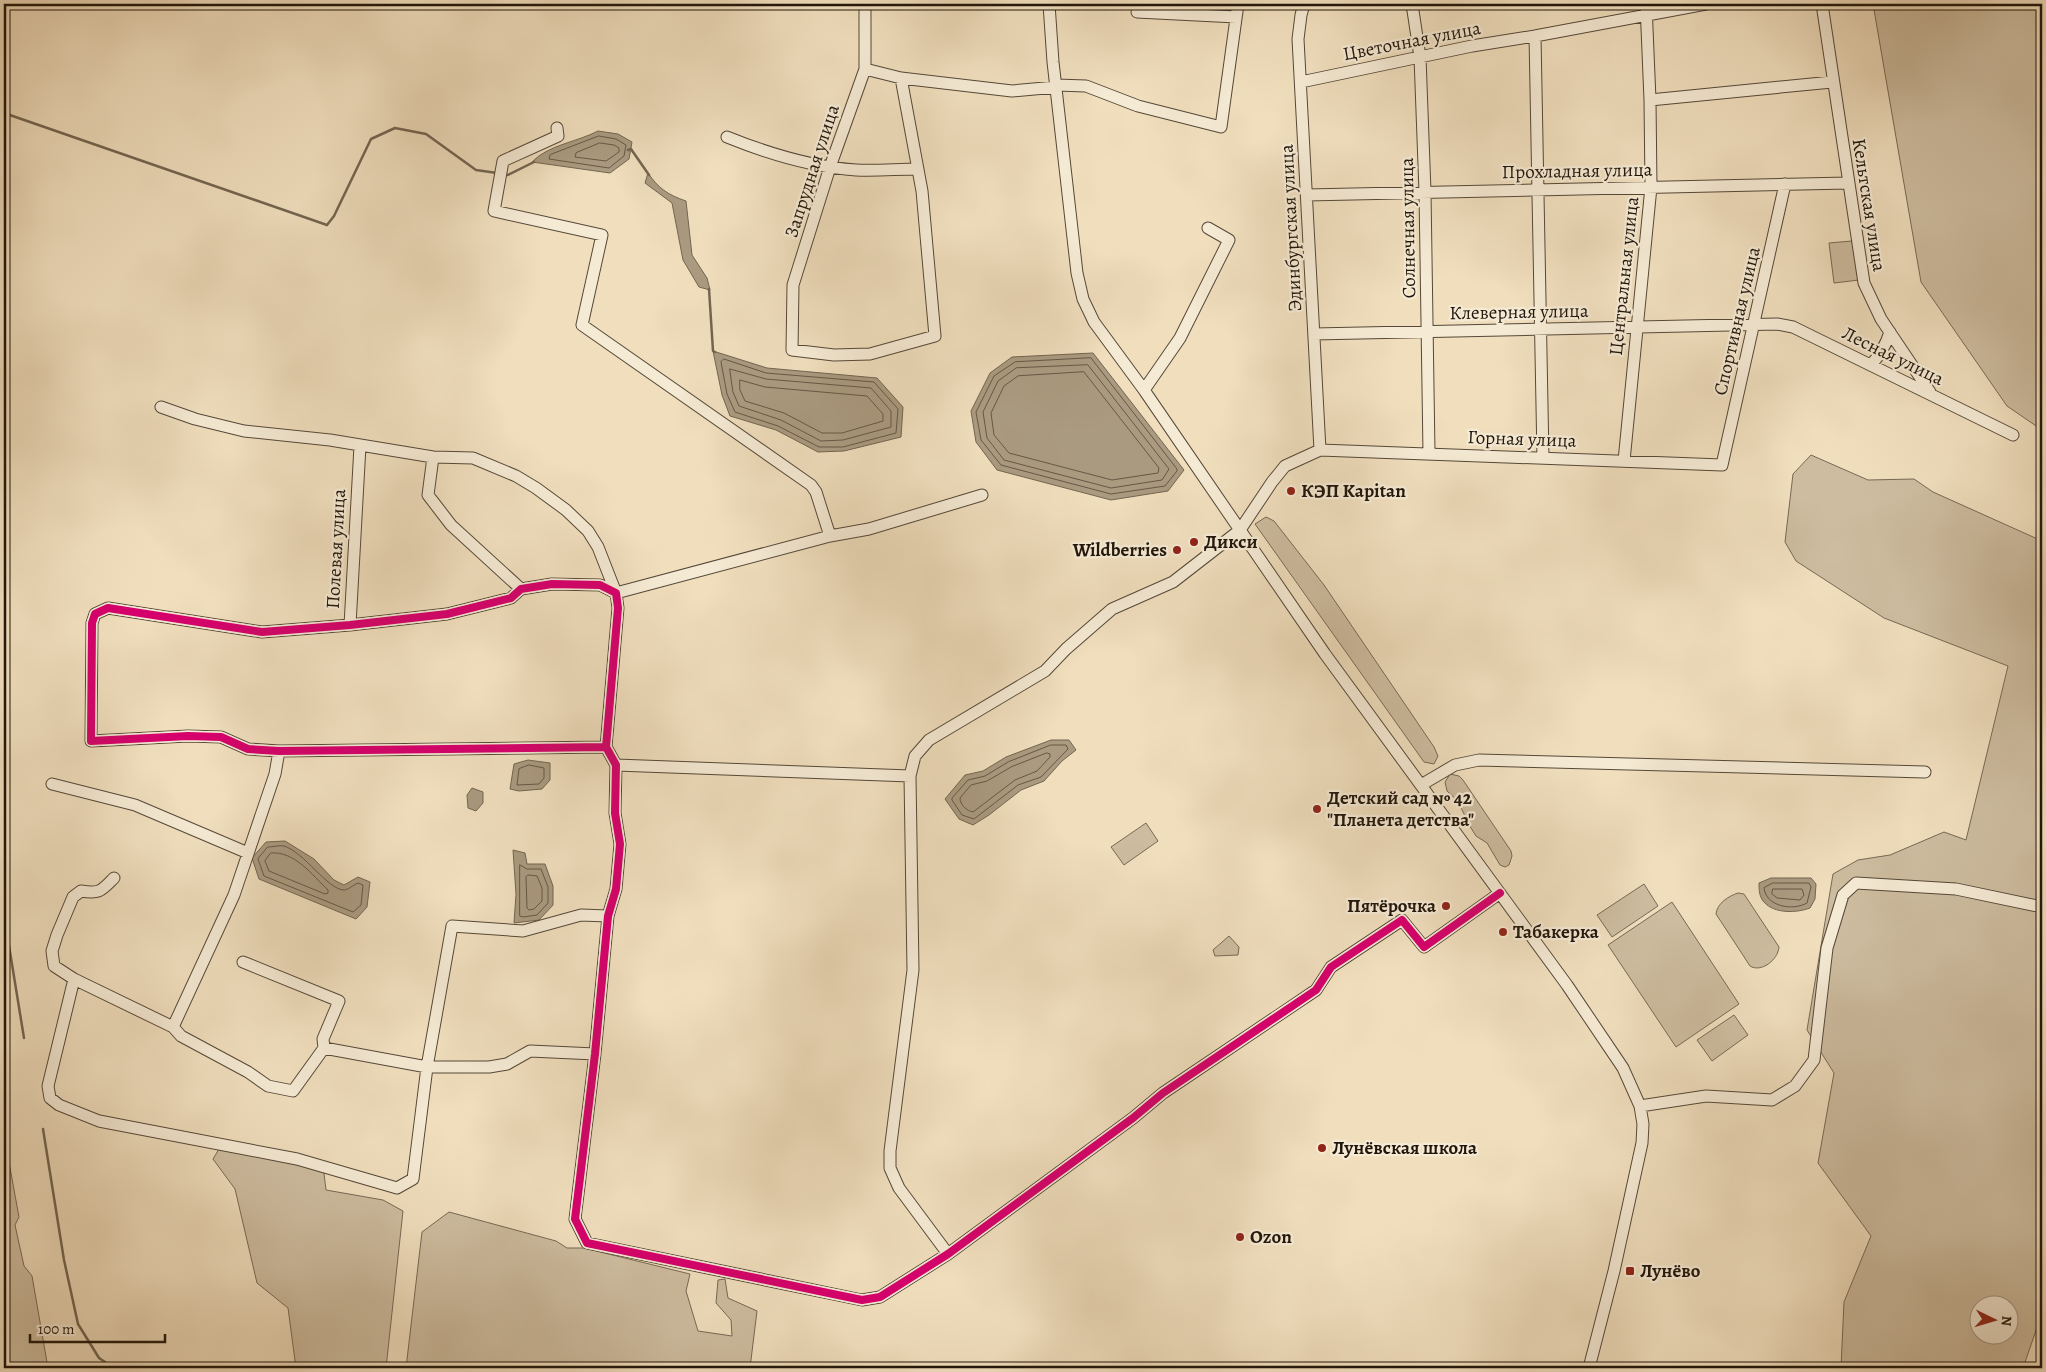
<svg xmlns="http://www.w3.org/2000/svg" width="2046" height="1372" viewBox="0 0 2046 1372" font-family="Alegreya,serif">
<rect width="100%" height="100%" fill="#f0debd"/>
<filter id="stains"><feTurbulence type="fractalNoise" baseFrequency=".004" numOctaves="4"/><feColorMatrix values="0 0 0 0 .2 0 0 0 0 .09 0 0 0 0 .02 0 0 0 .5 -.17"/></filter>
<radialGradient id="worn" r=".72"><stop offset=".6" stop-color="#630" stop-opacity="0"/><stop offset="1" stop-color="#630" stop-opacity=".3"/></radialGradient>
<!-- green -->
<path fill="#cdbc9f" stroke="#776955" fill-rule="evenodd" d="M1873,4H2042V430L2007,406L1921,282Z
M1852,241L1859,280L1834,283L1829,243Z
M1811,455L1868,480L1914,479L1933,492L2042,541V1313L2023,1368H1841L1844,1302L1871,1236L1818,1163L1834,1073L1807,1030L1833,874L1858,860L1890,855L1944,832L1966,840L2008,666L1884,618L1796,561L1785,542L1793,474ZM1978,1304H2008V1334H1978Z
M1266,517L1274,521L1324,585L1434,747L1438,756L1434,764L1424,762L1255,524Z
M1450,774L1459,776L1463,780L1511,851L1512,856L1509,865L1505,867L1500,865L1487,843L1476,836L1471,828L1457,800L1447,791L1445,782Z
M1146,823L1158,841L1124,865L1111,847Z
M1644,884L1658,906L1612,937L1597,915Z
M1738,893L1744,894L1779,947C1778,960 1761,973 1750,966L1716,914C1717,903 1729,896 1738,893Z
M1672,902L1739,1004L1676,1047L1608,945Z
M1229,936L1239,947L1238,955L1215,956L1213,950Z
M1734,1015L1748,1035L1712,1061L1697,1040Z
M4,1135L19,1217L15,1225L24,1266L32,1276L48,1368H4Z
M222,1144L323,1165L326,1190L383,1200L403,1211L386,1368H296L288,1308L257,1283L235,1189L213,1159Z
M449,1212L556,1241L567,1248H584L690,1274L686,1291L698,1331L732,1336L731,1320L716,1303L718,1280L725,1279L728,1298L757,1311L750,1368H406L422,1232Z"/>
<!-- water -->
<path fill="#aa9a80" stroke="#736551" d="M598,131L618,134L632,142L629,159L610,173L532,162C548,145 577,142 598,131Z
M648,173C658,188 668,195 686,201L692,255L707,278L710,290L699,287L683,260L672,203L645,183Z
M713,351L767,368L877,378L903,407L901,437L844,451L818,452L776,430L730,416L722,395Z
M1093,353L1184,470L1168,491L1111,500L997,470L976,442L971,411L990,373L1012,357Z
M1051,740H1069L1076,750L1062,761L1044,781L1021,790L989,815L973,825L959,819L945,799L965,775L983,771L1006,757Z
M528,760L550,763V780L542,789L519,791L510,789L514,764Z
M472,788L483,792V803L476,811L468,808L467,795Z
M285,841L314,859L334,880L344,885L358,877L370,882L367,907L356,919L259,879L252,858L266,842Z
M513,850L525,853L527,864H545L553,886V905L539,920L514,923L516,894Z
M1771,878H1811L1816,884L1815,899L1810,908C1797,913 1774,914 1764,902C1759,897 1759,889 1759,883Z"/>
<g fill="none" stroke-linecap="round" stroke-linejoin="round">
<!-- shore -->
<path stroke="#665846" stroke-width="1" d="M599,136L616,139L626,145L624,156L609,168L549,159L550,155Z
M600,143L614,145L619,148V152L606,161L575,157L576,153Z
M1091,358L1177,469V471L1165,486L1111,494L1001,465L981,440L976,412L994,376L1015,362Z
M724,359L766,373L874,382L898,409L896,433L843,447H819L778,426L735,412L727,394L721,362Z
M1088,365L1169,469L1162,480L1111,488L1004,460L987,438L983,412L998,381L1016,368Z
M730,369L766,379L871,388L891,411V427L843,440L821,441L781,420L739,406L733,392Z
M1084,372L1159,468L1158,473L1112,480L1009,453L994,435L991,413L1004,386L1018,376Z
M740,380L765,387L867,396L883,414V421L842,433H822L784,413L745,401L740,390Z
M1051,745H1066L1068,749L1041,777L1018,785L974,819L962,815L952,800V798L968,780L985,776L1008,762Z
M1047,753L1050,754V757L1037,771L1015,780L973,812C967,811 960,805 960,798L971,785L987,781L1011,767Z
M529,765L544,768V778L539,784L517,785L519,769Z
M268,847C273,847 280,845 284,846C304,852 328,890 344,890C348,890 353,885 358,883L363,885L361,905L353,912L264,876L258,859Z
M271,853C295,851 312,875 328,890V893L325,894L269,871L265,861Z
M520,865L527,869H541L548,887V903L537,915L523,917L520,916Z
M528,875L537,876L542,888V901L534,909L529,910L527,908L526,877Z
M1773,883H1809L1811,887L1807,903C1793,911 1766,907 1764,888Z
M1773,889H1802L1804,895L1800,900L1777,898L1772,894Z"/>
<!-- stream -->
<path stroke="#736551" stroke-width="2.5" d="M4,113L327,225L334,216L371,139L395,128L426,134L476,170L497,173
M628,150L631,149L649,175
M505,174L508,175L534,162
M709,289L713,351L715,352
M4,915L24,1038
M43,1129L64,1260L78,1324L99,1358L114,1368"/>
<defs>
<path id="minor" d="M865,4V69L830,167L793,285L792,350L834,355L870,354L935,336L922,191L901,78
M1049,4L1053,62L1077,273L1083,299L1094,322L1144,390L1325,654L1567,985L1623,1068L1640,1106L1643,1124L1642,1143L1614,1271L1589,1368
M1304,4L1301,15L1298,39L1320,450
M1412,4L1420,57L1425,192L1429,453
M1822,4L1864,283L1881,319L1930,392
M1137,12L1236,17
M1535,36L1543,458
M865,69L901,78L1012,91L1056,87
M1301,82L1472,46L1535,36L1706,4
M1056,85L1086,86L1138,106L1221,127L1238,4
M1650,100L1832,82
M557,128L558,136L503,161L494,211L602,235L582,325L811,485L816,492L830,536L869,529L982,495
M727,137C769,154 811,167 856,170C877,171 898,169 918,169
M1307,195L1848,183
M1314,334L1777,324L1793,327L2013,435
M1871,365C1880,355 1886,345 1890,332
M1144,390L1180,338L1229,240L1208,228
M161,407L195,419L244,431L330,440L433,457L473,458L516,476L536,488L566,510L588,531L598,547L616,593L830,536
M433,457L428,495L451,525L521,589
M1624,461L1651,187L1650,100L1646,4
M350,625L360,446
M606,747L279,751L248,749L221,737L188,736L91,741L92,623L95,614L108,608L262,632L350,625L447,614L511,598L521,589L552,584L600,585L616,593L618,608L606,747L616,765L615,813L620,844L616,889L608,916L595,1054L575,1219L587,1243L862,1300L880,1297L948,1254L1133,1118L1163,1093L1316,990L1331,967L1402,920L1424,947L1500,893
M616,765L910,776
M52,784L135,805L248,853
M1421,785L1455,765L1479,760L1925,772
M114,878C101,891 100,894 81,891L73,897L57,935L52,951L54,966L74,979L173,1027L181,1036L248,1072L268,1086L293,1091L324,1048L427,1067H489L507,1064L530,1051L595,1054
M243,962L339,1001L323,1039L324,1048
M74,979L48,1086L50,1098L59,1105L99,1121L297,1159L397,1188L413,1179L427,1067L452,926L523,931L581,915L608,916
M173,1027L234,895L275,774L279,751
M1640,1106L1706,1096L1772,1100L1795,1086L1814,1060L1827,948L1843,895L1856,883L1956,889L2042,907
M948,1254L899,1188L890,1168V1151L913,970L910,776L915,756L929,740L1045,671L1066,649L1112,609L1173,582L1240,530L1272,482L1285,466L1320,450L1722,465L1785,184"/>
</defs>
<!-- minor casing -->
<use href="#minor" stroke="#554838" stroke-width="13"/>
<!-- minor -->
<use href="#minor" stroke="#f5ead4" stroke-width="11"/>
<defs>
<path id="cycleway" d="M606,747L279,751L248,749L221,737L188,736L91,741L92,623L95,614L108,608L262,632L350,625L447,614L511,598L521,589L552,584L600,585L616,593L618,608L606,747L616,765L615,813L620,844L616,889L608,916L595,1054L575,1219L587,1243L862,1300L880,1297L948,1254L1133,1118L1163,1093L1316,990L1331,967L1402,920L1424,947L1500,893"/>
</defs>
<!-- cycleway casing -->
<use href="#cycleway" stroke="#f5ead4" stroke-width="11"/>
<!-- cycleway -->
<use href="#cycleway" stroke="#d6006c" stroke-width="8"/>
</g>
<!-- markers -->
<g fill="#8f2418" stroke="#f5ead4" stroke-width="2">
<circle cx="1291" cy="491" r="5"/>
<circle cx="1194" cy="542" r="5"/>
<circle cx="1177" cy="550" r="5"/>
<circle cx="1317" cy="809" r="5"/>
<circle cx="1446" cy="906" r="5"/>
<circle cx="1503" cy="932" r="5"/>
<circle cx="1322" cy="1148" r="5"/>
<circle cx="1240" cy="1237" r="5"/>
<rect x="1625" y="1266" width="10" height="10" rx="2.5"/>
</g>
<g text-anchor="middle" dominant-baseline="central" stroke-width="4.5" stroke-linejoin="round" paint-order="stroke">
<!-- street labels -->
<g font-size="19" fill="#21160b" stroke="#f5ead4">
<text transform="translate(1412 41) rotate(-11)">Цветочная улица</text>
<text transform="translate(812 171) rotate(-72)">Запрудная улица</text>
<text transform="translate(1577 171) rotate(-1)">Прохладная улица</text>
<text transform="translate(1869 205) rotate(81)">Кельтская улица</text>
<text transform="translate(1291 228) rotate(-93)">Эдинбургская улица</text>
<text transform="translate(1408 228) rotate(-91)">Солнечная улица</text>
<text transform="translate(1624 276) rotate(-84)">Центральная улица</text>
<text transform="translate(1519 312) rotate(-1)">Клеверная улица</text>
<text transform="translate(1737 321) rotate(-77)">Спортивная улица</text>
<text transform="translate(1893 356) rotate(26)">Лесная улица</text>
<text transform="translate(1522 439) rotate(2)">Горная улица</text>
<text transform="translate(336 549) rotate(-87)">Полевая улица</text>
</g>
<!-- poi labels -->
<g font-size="19" font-weight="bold" fill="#21160b" stroke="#f5ead4" text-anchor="start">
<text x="1301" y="491">КЭП Kapitan</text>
<text x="1204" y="542">Дикси</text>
<text x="1167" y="550" text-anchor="end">Wildberries</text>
<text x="1327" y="798">Детский сад № 42<tspan x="1327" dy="22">"Планета детства"</tspan></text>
<text x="1436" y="906" text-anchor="end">Пятёрочка</text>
<text x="1513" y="932">Табакерка</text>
<text x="1332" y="1148">Лунёвская школа</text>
<text x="1250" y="1237">Ozon</text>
<text x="1640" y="1271">Лунёво</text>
</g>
</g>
<!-- margin -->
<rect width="2046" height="1372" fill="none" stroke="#f0debd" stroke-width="20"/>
<rect x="5" y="5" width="2036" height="1362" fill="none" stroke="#21160b" stroke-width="2.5"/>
<rect x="10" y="10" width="2026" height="1352" fill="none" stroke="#21160b"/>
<!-- north arrow -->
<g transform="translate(1994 1320) rotate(95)"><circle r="24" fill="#f5ead4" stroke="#a09584"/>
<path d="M0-4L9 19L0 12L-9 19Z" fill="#8f2418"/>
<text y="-8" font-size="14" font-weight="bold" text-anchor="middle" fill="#21160b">N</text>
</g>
<!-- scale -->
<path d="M30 1334v8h135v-8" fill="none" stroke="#21160b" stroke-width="2.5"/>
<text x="38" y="1334" font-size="15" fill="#21160b" stroke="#f5ead4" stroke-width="4" paint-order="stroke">100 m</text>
<rect width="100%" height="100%" filter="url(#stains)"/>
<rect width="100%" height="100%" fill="url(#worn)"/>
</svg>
